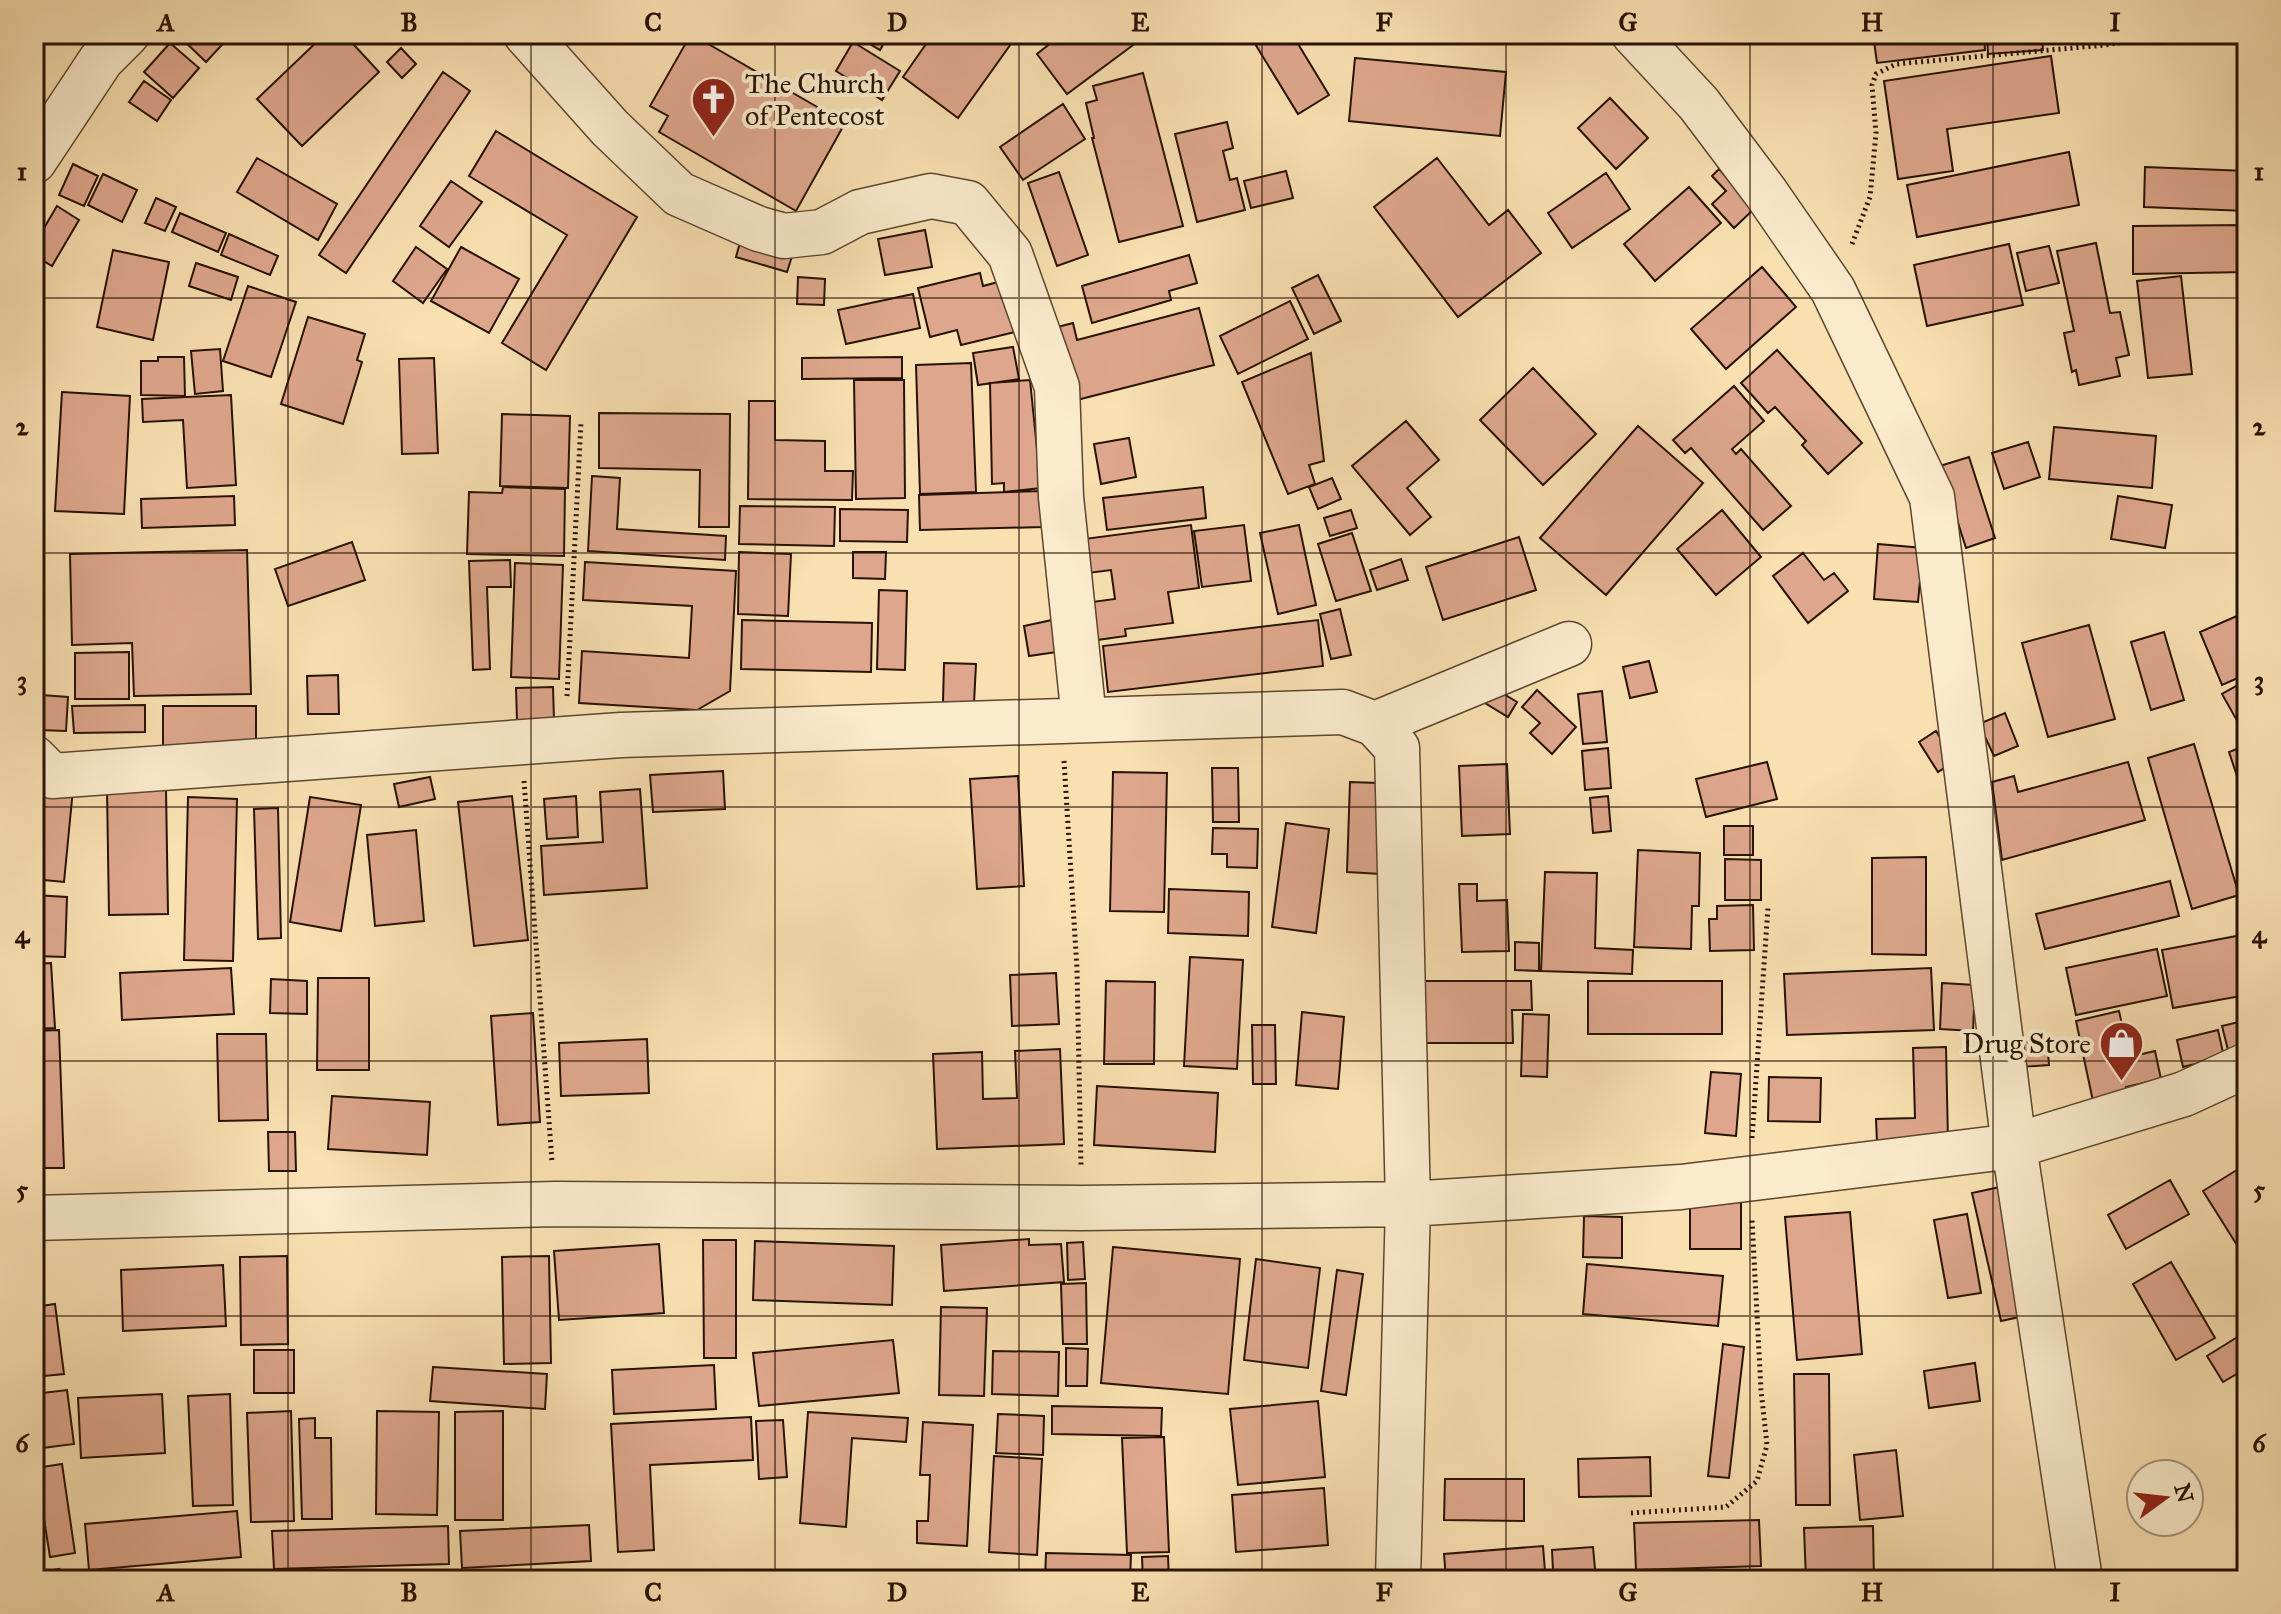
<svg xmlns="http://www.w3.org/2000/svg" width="2281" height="1614" viewBox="0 0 2281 1614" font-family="'IM FELL Great Primer',serif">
<rect width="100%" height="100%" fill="#f8e0b1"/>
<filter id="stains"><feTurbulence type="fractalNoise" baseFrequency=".0025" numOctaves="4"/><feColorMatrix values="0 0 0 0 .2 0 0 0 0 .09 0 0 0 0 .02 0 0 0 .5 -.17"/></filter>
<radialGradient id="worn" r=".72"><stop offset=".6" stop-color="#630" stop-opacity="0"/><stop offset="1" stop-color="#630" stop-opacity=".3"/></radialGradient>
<!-- building -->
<path fill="#dea78d" stroke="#281202" stroke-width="2" d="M183,34H232L206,62L180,37Z
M325,34H344L379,72L302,146L257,99Z
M691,34L845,123L796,211L659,132L668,116L650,106Z
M853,34H889L880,50Z
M933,34H1018L958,118L903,77Z
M1046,34H1148L1067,94L1037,54L1052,42Z
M1249,34H1292L1329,95L1298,114Z
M1873,34H1984L1985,50L1877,63Z
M1987,34H2042L2043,50L1988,54Z
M853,42L900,71L882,100L836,71Z
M170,43L199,68L173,98L144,72Z
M401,48L416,64L402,78L387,62Z
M2051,56L2059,113L1947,129L1953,171L1898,179L1884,81Z
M1355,58L1506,72L1500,136L1349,121Z
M443,72L470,91L346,273L319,255Z
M1143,73L1183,226L1119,242L1092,138H1094L1086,103L1097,100L1093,86Z
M144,81L171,100L157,121L129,102Z
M1610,98L1648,138L1616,169L1578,128Z
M1063,104L1085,139L1023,180L1000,147Z
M1227,122L1233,148L1223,151L1230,180L1237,178L1245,210L1197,222L1175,134Z
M496,131L637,217L546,370L502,343L567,235L469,176Z
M2069,152L2079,205L1917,237L1907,185Z
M257,158L337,204L318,240L237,192Z
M1437,158L1489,225L1508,210L1541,253L1458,317L1374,207Z
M73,164L98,176L84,206L59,195Z
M2145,167L2247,171V211L2144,207Z
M1719,169L1755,208L1734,228L1712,204L1726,191L1712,176Z
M1286,171L1293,198L1251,208L1244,181Z
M1059,172L1088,255L1057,266L1028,183Z
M1606,173L1630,209L1572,248L1548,213Z
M103,174L137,190L122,222L88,205Z
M451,181L482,202L449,247L420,226Z
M1689,187L1721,223L1655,281L1624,244Z
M156,198L176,207L165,231L145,223Z
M57,206L79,220L52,266L34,255V245Z
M180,213L226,233L218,252L172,232Z
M2247,225V272L2133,274V226Z
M925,230L932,267L885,275L878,239Z
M229,234L278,256L270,275L221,255Z
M742,235L794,250L787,272L736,257Z
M2096,243L2110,313L2120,312L2129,355L2116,358L2120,376L2079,385L2076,370L2072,372L2064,333L2074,331L2057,251Z
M2009,244L2023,305L1927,326L1914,265Z
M2049,246L2059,283L2026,291L2017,253Z
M416,247L447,269L423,303L393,281Z
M461,247L519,279L489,333L431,301Z
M113,250L169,262L153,340L97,327Z
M1189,255L1197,283L1169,291L1171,300L1092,323L1082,286Z
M196,263L238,277L231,300L189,286Z
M1762,267L1796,307L1726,369L1691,329Z
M980,273L983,286L1002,281L1015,332L961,345L957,330L930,337L918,288Z
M1318,275L1341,321L1314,334L1292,288Z
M2181,276L2192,374L2148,378L2137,281Z
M798,277L825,279L824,305L797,304Z
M248,286L296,302L271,377L223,361Z
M913,294L920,328L846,344L838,310Z
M1290,301L1308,339L1238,374L1220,336Z
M1199,308L1214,365L1069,402L1050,329L1073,323L1077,340Z
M308,317L365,334L357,360L362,362L343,424L281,404Z
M1013,347L1019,379L978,385L973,353Z
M220,349L223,391L195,394L191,351Z
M1777,350L1862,443L1828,474L1802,445L1806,441L1775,407L1768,413L1741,383Z
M1311,353L1324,461L1309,465L1315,484L1288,494L1242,382Z
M158,357H184L185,396L141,395V361H158Z
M902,357V378L802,379V358Z
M434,358L438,453L402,454L399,359Z
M971,363L976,492L920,494L916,365Z
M1533,368L1596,434L1543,485L1480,420Z
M854,380H904L905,498L856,499Z
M1030,380L1041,488L1004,492V483L992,484L990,383Z
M1734,386L1764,421L1732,449L1736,454L1741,449L1791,506L1763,530L1691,448L1685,453L1673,440Z
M62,392L130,396L124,514L55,511Z
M231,395L236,485L187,488L183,420L143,422L142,399Z
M749,401H775V440L825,441V471H853L852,500L748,499Z
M599,413L730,414L729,527H699L700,470L599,468Z
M502,414L570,416L568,488L500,486Z
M1406,421L1439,460L1407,488L1431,517L1410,535L1352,466Z
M1638,426L1703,483L1606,595L1540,538Z
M2054,427L2156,436L2152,488L2049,479Z
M1129,438L1136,477L1101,484L1094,444Z
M2028,442L2040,477L2004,489L1992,453Z
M1969,457L1995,538L1966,548L1940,466Z
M592,476L620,478L617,529L726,536L725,560L588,551Z
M1332,478L1341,499L1318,509L1309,487Z
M503,487L565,489L564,556L467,554L469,492L502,493Z
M1203,487L1206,518L1107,530L1103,498Z
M1042,491L1043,527L920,530L919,495Z
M234,496L235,525L142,528L141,499Z
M2118,496L2172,505L2165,548L2111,539Z
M740,506L835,507L834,546L739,544Z
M840,509L908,510L907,542L840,541Z
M1351,510L1357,528L1330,536L1324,518Z
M1722,510L1761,557L1716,595L1677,549Z
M1191,525L1199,588L1168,592L1173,623L1125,629L1126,636L1097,640L1092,602L1115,599L1111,570L1088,573L1084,539Z
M1244,525L1251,581L1202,587L1194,531Z
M1299,525L1316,605L1278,614L1260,533Z
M1352,533L1371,591L1336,601L1318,544Z
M1519,537L1536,590L1443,620L1426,567Z
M352,542L365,580L288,606L275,569Z
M1878,544L1923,548L1918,602L1874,599Z
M34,550H42V603H34Z
M247,550L251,694L134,696L132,643L72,645L70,554Z
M739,552L791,554L788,616L738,614Z
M853,552H886L885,579L853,578Z
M1803,553L1824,580L1834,573L1848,591L1808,623L1773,576Z
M1401,559L1408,580L1377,590L1370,570Z
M510,560L511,587H487L490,669L473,670L469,561Z
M585,562L736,571L730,691L697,710L579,703L582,651L689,658L692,606L583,600Z
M515,563L563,565L559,679L511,677Z
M879,590L907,591L905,670L877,669Z
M1340,609L1351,655L1331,659L1320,614Z
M2246,612L2247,674L2222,685L2200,632Z
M742,620L872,623L871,672L741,669Z
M1052,620L1057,652L1029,656L1024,626Z
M1318,620L1323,666L1108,692L1103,646Z
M2089,625L2115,719L2048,737L2022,643Z
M2164,632L2184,700L2151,710L2131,642Z
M129,652V699H75V653Z
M1649,661L1657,692L1630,698L1623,667Z
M944,663L976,664L974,703L943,702Z
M338,675L339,714H308L307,676Z
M2247,680V722L2240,726L2222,694Z
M1489,685L1517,702L1508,717L1480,700Z
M553,687L554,720L517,721L516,688Z
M1537,690L1576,727L1552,754L1530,733L1540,723L1522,707Z
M1602,691L1607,742L1583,744L1578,694Z
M41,695L68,697L66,731L39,730Z
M145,705V732L74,733L72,706Z
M163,706H256V746H163Z
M2005,713L2018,746L1994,756L1979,724Z
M1936,731L1955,761L1938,772L1919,742Z
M2194,744L2239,895L2192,909L2148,758Z
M2247,745V796L2244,797L2229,752Z
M1608,748L1611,788L1585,790L1582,751Z
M1767,762L1777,799L1706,817L1696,779Z
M2128,762L2145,820L2002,860L1992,782L2014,776L2018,792Z
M1507,764L1510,834L1462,836L1459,766Z
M1212,768H1238L1239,822H1213Z
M723,771L725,809L653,812L650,775Z
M1113,772L1167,773L1164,912L1110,911Z
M1018,776L1024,886L977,889L970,779Z
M430,777L435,799L399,807L394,784Z
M1350,782L1378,783L1381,874L1347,872Z
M35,786L73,789L64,882L34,879Z
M166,789L168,914L109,915L107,790Z
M640,789L647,888L544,895L541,846L603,842L600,792Z
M512,796L528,940L474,946L458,802Z
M576,796L578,837L547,839L544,799Z
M1608,796L1611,831L1593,833L1590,798Z
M188,797L237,799L233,961L184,960Z
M310,797L361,805L341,931L290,922Z
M278,808L281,938L258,939L254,809Z
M1286,823L1329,829L1316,933L1272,927Z
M1724,826H1753V855H1724Z
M1213,828L1258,829L1257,868L1227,867V854H1212Z
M416,830L424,921L375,926L367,835Z
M1638,850L1700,853L1699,906H1692L1691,949L1634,947Z
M1926,857V955L1872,954V858Z
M1725,859L1761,860V900H1725Z
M1545,872L1597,873L1595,948L1633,950L1632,974L1541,971Z
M2170,881L2179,916L2045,949L2036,914Z
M1459,884H1477V901L1507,900L1509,951L1462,952Z
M1169,889L1249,892L1248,936L1168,933Z
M34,895L67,897L65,957L34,956Z
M1753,905L1754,950L1710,951L1709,919H1717V906Z
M2247,934V995L2173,1008L2162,950Z
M1515,942L1539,943V971L1515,970Z
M2157,949L2167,996L2076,1015L2066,968Z
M1190,957L1243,960L1237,1069L1184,1066Z
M51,963L55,1028L34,1029V964Z
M231,968L234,1014L122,1020L120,973Z
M1931,968L1934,1030L1787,1035L1784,974Z
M1056,973L1059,1024L1012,1026L1010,975Z
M318,978H369V1070H317Z
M271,979L307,981V1014L270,1013Z
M1106,981L1155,982L1154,1064H1104Z
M1422,981H1531L1532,1010H1512L1513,1043H1422Z
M1588,981H1722V1034H1588Z
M1942,983L1975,985L1973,1031L1940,1029Z
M2119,1011L2129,1057L2155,1051L2161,1079L2126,1087L2129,1099L2094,1106L2076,1021Z
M1302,1012L1344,1017L1338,1089L1296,1085Z
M533,1013L540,1122L498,1125L491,1016Z
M1523,1014L1549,1015L1547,1077L1521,1076Z
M2247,1020V1049L2229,1054L2222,1026Z
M1252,1025H1275L1276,1084H1253Z
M59,1030L64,1168H34V1031Z
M2218,1030L2224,1057L2183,1067L2177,1040Z
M217,1034H266L268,1120L219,1121Z
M647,1039L649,1093L561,1096L559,1043Z
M2047,1041L2049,1065L2020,1067L2018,1042Z
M1946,1047L1948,1141L1877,1143L1876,1119L1915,1118L1913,1048Z
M1060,1049L1064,1144L937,1149L933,1054L982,1052L983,1099L1017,1098L1015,1051Z
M1711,1072L1741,1074L1736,1136L1705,1133Z
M1769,1077L1821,1078L1820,1122L1768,1121Z
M1097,1086L1218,1093L1215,1152L1094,1145Z
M332,1096L430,1102L427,1155L328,1149Z
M268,1132H295L296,1171H269Z
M2240,1168L2247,1179V1261L2203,1191Z
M2170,1180L2189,1214L2126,1249L2108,1215Z
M2000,1187L2029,1315L2001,1321L1972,1193Z
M1690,1202H1741V1249H1690Z
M1850,1212L1862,1354L1797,1360L1785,1217Z
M1967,1214L1981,1293L1948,1298L1934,1220Z
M1584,1216L1622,1217V1258L1583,1257Z
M1029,1239V1245L1061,1244L1064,1282L944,1291L941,1245Z
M703,1240H736V1358H704Z
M755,1241L894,1246L892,1305L753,1300Z
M1083,1242L1085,1279L1068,1280L1067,1243Z
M659,1244L664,1313L559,1320L554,1251Z
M1113,1247L1240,1259L1228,1394L1101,1383Z
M287,1256L288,1344L241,1345L240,1257Z
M549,1256L551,1363L504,1364L502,1257Z
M1256,1259L1320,1268L1308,1368L1244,1360Z
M2171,1262L2215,1338L2176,1360L2133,1284Z
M1587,1264L1723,1276L1718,1326L1583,1314Z
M223,1265L226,1326L123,1331L121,1270Z
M1337,1270L1363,1274L1346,1395L1321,1391Z
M1086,1283L1087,1344H1063L1061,1284Z
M55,1304L64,1374L34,1377V1307Z
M941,1307L987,1308L984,1396L939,1395Z
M2247,1331V1368L2223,1382L2207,1356Z
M893,1340L899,1393L759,1406L753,1353Z
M1723,1344L1744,1347L1729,1478L1708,1476Z
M1066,1348L1088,1349L1087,1386H1066Z
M254,1350H294V1393H254Z
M993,1351L1059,1352L1058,1396L992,1394Z
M1975,1363L1980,1401L1929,1408L1924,1371Z
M714,1365L716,1409L614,1414L612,1370Z
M433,1367L547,1374L545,1409L430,1401Z
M1794,1374H1829L1830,1505H1796Z
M67,1390L74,1444L34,1449V1394Z
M162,1394L165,1453L81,1458L78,1398Z
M230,1394L233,1505L193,1506L188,1396Z
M1318,1401L1325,1477L1238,1485L1230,1409Z
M1052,1406L1162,1408L1161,1436L1052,1434Z
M291,1411L294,1521L251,1522L247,1413Z
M377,1411L439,1412L437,1515L376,1514Z
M503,1411V1520H455V1412Z
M808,1412L908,1418L906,1442L852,1438L846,1527L800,1523Z
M998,1414L1044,1416L1043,1455L996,1453Z
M751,1417L753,1460L650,1465L654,1550L618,1552L611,1424Z
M315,1418V1438H331L332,1519H302L299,1419Z
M783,1420L787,1477L759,1479L756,1421Z
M923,1422L973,1425L967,1546L917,1543V1521H928L930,1475H920Z
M1164,1437L1169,1552L1127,1553L1122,1438Z
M1896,1450L1903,1516L1860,1520L1854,1455Z
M994,1456L1042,1459L1037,1555L989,1552Z
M1650,1457L1651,1496L1579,1497L1578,1459Z
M62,1464L75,1553L50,1557L36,1468Z
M1445,1479H1524V1521L1444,1520Z
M1324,1488L1328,1545L1236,1552L1232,1495Z
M237,1511L241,1557L89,1570L85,1524Z
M1759,1520L1761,1566L1636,1570L1634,1523Z
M589,1525L591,1561L462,1568L460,1531Z
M448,1526L449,1564L274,1569L272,1531Z
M1873,1526L1874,1580H1806L1804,1528Z
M1543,1546L1545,1571L1446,1579L1444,1554Z
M1593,1547L1596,1580H1567V1570L1553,1571L1552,1550Z
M1046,1553L1131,1555L1130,1580H1045Z
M1168,1556L1169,1580H1143L1142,1557Z
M59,1569L61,1580H34V1574Z
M1783,1570L1784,1580H1754L1753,1571Z"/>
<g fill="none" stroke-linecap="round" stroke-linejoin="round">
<defs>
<path id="minor" d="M526,34L610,128L679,194L759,229L784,236L822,232L860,212L931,196L968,203L1010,254L1057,387L1061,497L1084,719
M1634,34L1699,104L1766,193L1833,290L1932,497L2014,1146L2080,1580
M34,161L101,60L127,34
M1375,724L1569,644
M34,758L52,776L621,735L1343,712L1375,724L1397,748L1408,1204L1082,1208L555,1204L34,1218
M1398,1580L1408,1204L1681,1187L2014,1146L2184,1094L2247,1065"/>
</defs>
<!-- minor casing -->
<use href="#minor" stroke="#5c462e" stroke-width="47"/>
<!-- path -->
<path stroke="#281202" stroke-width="5" stroke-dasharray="2 4" stroke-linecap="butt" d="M1852,244L1870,197L1876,133L1872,85L1876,74L1896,64L2105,45L2174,34
M567,696L581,422
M1064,761L1077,969L1081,1166
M524,781L552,1162
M1752,1138L1768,907
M1631,1513L1726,1507L1757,1481L1767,1445L1761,1390L1752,1220"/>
<!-- minor -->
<use href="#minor" stroke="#faebcc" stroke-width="44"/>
</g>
<!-- grid -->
<path fill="none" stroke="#281202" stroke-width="2" stroke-opacity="0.55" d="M288,34V1580M531,34V1580M775,34V1580M1019,34V1580M1262,34V1580M1506,34V1580M1750,34V1580M1993,34V1580M34,298H2247M34,553H2247M34,807H2247M34,1061H2247M34,1316H2247"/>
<!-- icons -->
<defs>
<symbol id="church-pin" viewBox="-11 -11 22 30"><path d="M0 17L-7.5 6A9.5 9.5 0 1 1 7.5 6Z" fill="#8f2418" stroke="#faebcc"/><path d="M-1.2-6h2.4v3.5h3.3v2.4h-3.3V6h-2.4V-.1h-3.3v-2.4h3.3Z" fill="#fff"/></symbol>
<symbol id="shop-pin" viewBox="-11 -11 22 30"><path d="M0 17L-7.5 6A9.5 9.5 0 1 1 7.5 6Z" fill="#8f2418" stroke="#faebcc"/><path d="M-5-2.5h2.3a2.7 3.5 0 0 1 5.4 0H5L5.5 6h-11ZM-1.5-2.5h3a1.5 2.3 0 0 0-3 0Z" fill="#fff"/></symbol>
</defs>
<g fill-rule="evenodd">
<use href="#church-pin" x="688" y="74" width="51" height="69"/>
<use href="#shop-pin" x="2096" y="1018" width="51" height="69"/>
</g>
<g text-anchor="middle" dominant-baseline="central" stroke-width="8" stroke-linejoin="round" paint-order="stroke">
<!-- poi labels -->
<g font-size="28" fill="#281202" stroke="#faebcc" text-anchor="start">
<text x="745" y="83">The Church<tspan x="745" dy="32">of Pentecost</tspan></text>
<text x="2091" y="1043" text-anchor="end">Drug Store</text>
</g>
</g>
<!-- margin -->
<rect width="2281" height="1614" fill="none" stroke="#f8e0b1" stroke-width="88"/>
<!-- north arrow -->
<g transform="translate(2165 1498) rotate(75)"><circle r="38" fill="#faebcc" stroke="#a6947b" stroke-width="2"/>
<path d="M0-6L14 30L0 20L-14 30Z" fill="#8f2418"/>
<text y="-12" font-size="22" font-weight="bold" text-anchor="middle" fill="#281202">N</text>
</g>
<rect x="44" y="44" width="2193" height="1526" fill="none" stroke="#281202" stroke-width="3"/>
<g font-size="26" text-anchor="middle" font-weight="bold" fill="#281202">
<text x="166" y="31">A</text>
<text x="409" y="31">B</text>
<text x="653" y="31">C</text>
<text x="897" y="31">D</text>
<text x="1140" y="31">E</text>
<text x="1384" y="31">F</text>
<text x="1628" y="31">G</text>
<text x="1872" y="31">H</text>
<text x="2115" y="31">I</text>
<text x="22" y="180">1</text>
<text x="2259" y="180">1</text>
<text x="22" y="435">2</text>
<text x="2259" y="435">2</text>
<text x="22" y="689">3</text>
<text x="2259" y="689">3</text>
<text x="22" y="943">4</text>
<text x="2259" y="943">4</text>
<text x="22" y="1198">5</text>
<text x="2259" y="1198">5</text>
<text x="22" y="1452">6</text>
<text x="2259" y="1452">6</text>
<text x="166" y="1601">A</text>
<text x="409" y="1601">B</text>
<text x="653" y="1601">C</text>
<text x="897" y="1601">D</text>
<text x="1140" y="1601">E</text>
<text x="1384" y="1601">F</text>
<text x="1628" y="1601">G</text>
<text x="1872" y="1601">H</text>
<text x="2115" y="1601">I</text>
</g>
<rect width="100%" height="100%" filter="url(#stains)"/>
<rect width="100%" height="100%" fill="url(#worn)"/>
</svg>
